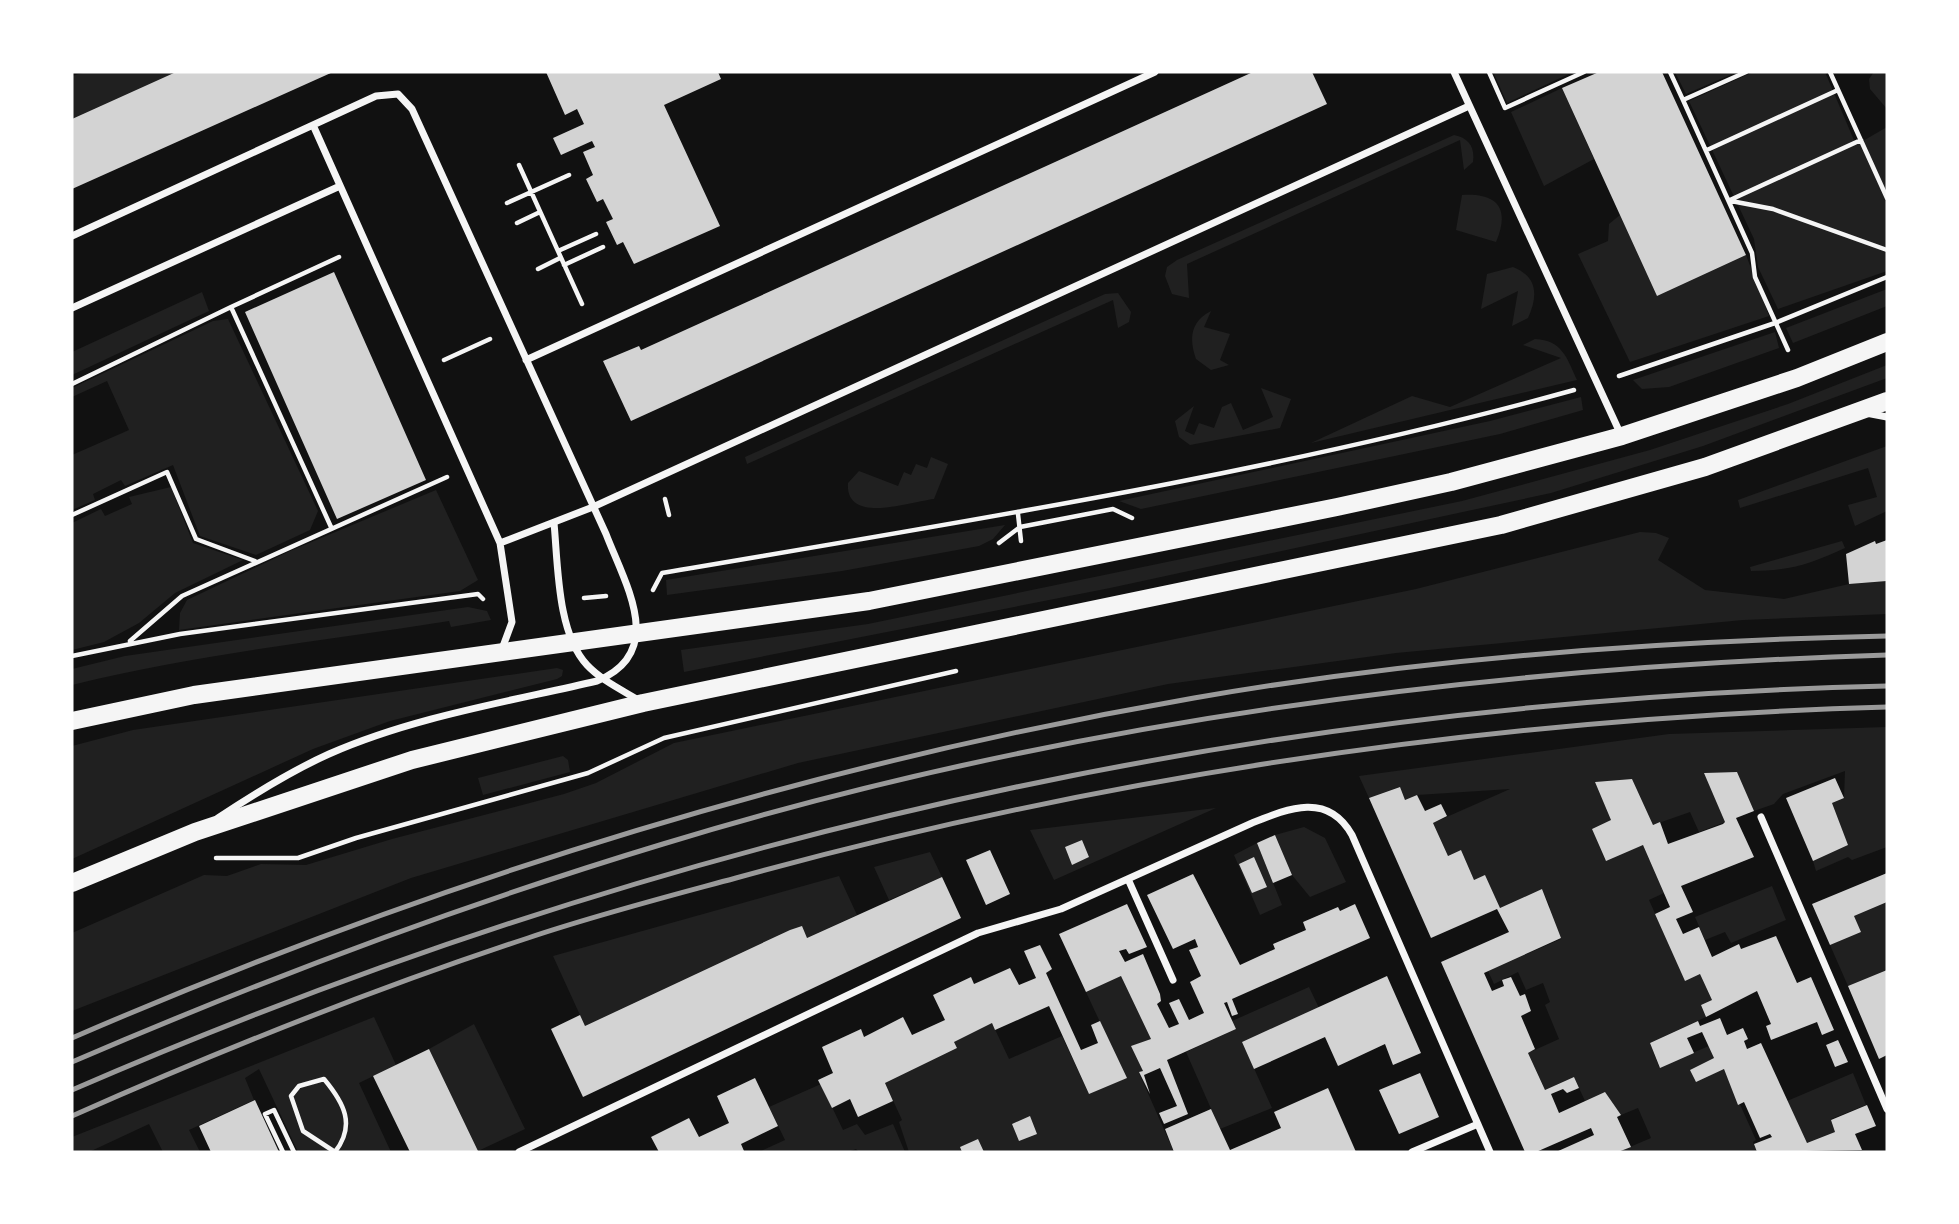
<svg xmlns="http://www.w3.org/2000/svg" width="1959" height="1224" viewBox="0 0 1959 1224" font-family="'Public Sans',sans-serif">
<rect width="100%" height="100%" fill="#111"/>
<!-- green -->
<path fill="#202020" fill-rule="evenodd" d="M86,72H176L72,119V76Z
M1498,72H1573L1507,103L1494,74Z
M1675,72H1737L1686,94Z
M1753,72H1825L1856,145L1887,127V271L1778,309L1758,267L1754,239L1689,101Z
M1874,72H1887V109L1870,89L1869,79Z
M1562,88L1594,159L1544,186L1511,112Z
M1454,135C1469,138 1475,147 1473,162L1464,170L1460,140L1187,264L1189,298L1172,294L1165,276L1167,267L1177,260Z
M1462,195C1496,193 1511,207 1496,242L1456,230Z
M1620,215L1657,296L1746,255L1769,316L1630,362L1578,254L1608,241L1609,224Z
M1513,267C1538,277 1538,296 1528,318L1512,326L1518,291L1481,309L1487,274Z
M1887,289V306L1793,343L1786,328Z
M202,292L209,311L72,375V352Z
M1118,293L1131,312L1129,322L1118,328L1113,300L747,464L745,457L1105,294Z
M1211,311L1204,327L1230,334L1220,360L1229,365L1211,370L1196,359C1189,339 1190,322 1211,311Z
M228,319L318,511L310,530L256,555L200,536L173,465L125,486L121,480L93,494L95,500L72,510V455L129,430L107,381L72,397V388L213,321Z
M1775,332L1779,348L1669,387L1642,389L1633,380Z
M1535,339C1562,340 1567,358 1577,380L1311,443L1412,396L1450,407L1561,358L1523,345Z
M1887,365V378L1703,446L1551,493L1110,588L684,672L681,650L868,624L1462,501L1650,450L1788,404Z
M1261,388L1291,399L1280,428L1190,445L1179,437L1175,421L1194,406L1185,431L1194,435L1199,423L1214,428L1222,407L1231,403L1243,430L1273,417Z
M1581,397L1583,410L1500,434L1141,509L1119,501L1490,421Z
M1887,446V511L1855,526L1848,505L1877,497L1868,468L1740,508L1738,500Z
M931,457L948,464L934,499C909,502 845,525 848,483L859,471L898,486L904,472L911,475L916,464L927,468Z
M171,487L193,543L243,560L175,593L139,623L104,642L72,650V523L101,509L105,516L132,504L129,497Z
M436,490L478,580L460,591L179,630L180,613L187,600L290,551Z
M1005,525L993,539L979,546L842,571L667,595L666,580Z
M1640,532L1656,533L1669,538L1658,560L1705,590L1784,599L1849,584L1887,581V614L1743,620L1396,653L1168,684L798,763L411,878L72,1011V933L204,875L227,876L261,864L306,865L392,839L564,794L596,783L674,743L1416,589Z
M1842,541L1845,548C1810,564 1790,571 1751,571L1750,567Z
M468,607L487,611L491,620L451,627L449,621C324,641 195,654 72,685V669L125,656Z
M557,668L563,670L562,676L557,679L390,721L313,749L72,859V746L133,730Z
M1887,727V847L1852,860L1848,857L1816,871L1813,861L1848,845L1832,803L1844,798L1845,771L1783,794L1774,804L1754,811L1737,772L1705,773L1725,822L1699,832L1690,812L1653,825L1632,779L1595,782L1611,820L1592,829L1605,860L1643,845L1664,893L1649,900L1685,980L1700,974L1712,1000L1701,1005L1706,1017L1650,1043L1659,1067L1709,1046L1714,1058L1691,1070L1695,1081L1724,1069L1756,1140L1753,1142L1757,1152H1618L1651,1138L1638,1108L1621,1115L1605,1093L1585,1101L1574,1077L1545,1090L1528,1053L1559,1039L1545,1005L1550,1002L1543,983L1526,990L1518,972L1494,984L1488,971L1561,939L1548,908L1550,907L1542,889L1500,908L1485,876L1474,880L1461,850L1448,856L1433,823L1510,789L1417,795L1405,800L1399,787L1369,798L1359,776L1669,734Z
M563,756L568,760L570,772L483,795L478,778Z
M1216,808L1054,880L1030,830ZM1082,840L1089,857L1072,865L1065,847Z
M1304,827L1325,838L1346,882L1310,897L1292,875L1275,835Z
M1257,843L1282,905L1260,915L1234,855Z
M930,852L942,877L889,900L874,867Z
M839,876L857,915L807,938L802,927L790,930L585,1026L553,956Z
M1772,886L1786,920L1731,943L1725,932L1705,940L1695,917Z
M1887,902V970L1848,986L1830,945L1861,932L1854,916Z
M1121,976L1151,1039L1132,1046L1143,1071L1139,1073L1174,1152H984L978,1139L961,1147L962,1152H909L899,1122L902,1120L885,1083L957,1048L954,1042L992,1023L1009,1059L1062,1036L1089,1094L1126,1078L1086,992Z
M1309,987L1319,1008L1242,1042L1272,1108L1220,1129L1186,1052L1236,1029L1232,1021Z
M374,1017L396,1065L359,1083L391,1152H298L259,1069L245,1078L254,1100L189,1130L200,1152H163L149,1124L89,1152H72V1137Z
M474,1024L525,1129L478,1151L429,1049Z
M1853,1073L1866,1105L1831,1119L1835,1132L1807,1143L1787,1101Z
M821,1084L843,1130L857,1124L865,1135L893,1124L905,1152H859L856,1149L848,1152H759L785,1140L769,1107Z"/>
<!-- building -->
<path fill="#d3d3d3" d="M176,72H333L72,189V119Z
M546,72H718L721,79L664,105L720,226L634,264L623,242L617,245L606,222L613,219L603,199L597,202L586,179L593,175L583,152L595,147L592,141L561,155L553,138L584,124L577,109L565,115Z
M1253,72H1312L1327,104L631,421L603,361L639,346L641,350Z
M1599,72H1662L1746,255L1657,296L1562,88Z
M334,272L426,480L337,519L245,312Z
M1887,540V581L1849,584L1846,554L1875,541L1876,544Z
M1737,772L1754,811L1736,818L1754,857L1681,886L1693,912L1676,919L1683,934L1699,927L1712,957L1739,944L1741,949L1776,936L1797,983L1811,977L1834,1030L1822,1035L1817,1022L1771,1040L1766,1026L1771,1024L1757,991L1706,1017L1701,1005L1712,1000L1700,974L1685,981L1655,914L1670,907L1643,845L1606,861L1592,829L1611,820L1595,782L1632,779L1653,825L1660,822L1668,844L1723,824L1725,822L1704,773Z
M1835,778L1844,798L1832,803L1848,845L1813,861L1786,798Z
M1400,787L1405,800L1417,795L1425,811L1441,804L1447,816L1433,823L1448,856L1461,850L1474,880L1485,875L1500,908L1542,889L1561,938L1484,973L1492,991L1504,986L1502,980L1511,977L1520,996L1525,994L1531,1011L1521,1016L1535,1049L1528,1053L1545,1090L1574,1077L1579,1088L1567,1093L1563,1089L1551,1094L1559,1113L1605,1092L1621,1115L1617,1117L1631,1147L1618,1152H1556L1594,1135L1591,1128L1536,1152H1525L1441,962L1509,932L1497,909L1431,938L1369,798Z
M1275,835L1292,875L1273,883L1257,843Z
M1082,840L1089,857L1072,865L1065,847Z
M990,850L1010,894L986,905L966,860Z
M1254,857L1267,887L1252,893L1239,864Z
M1887,873V902L1854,916L1861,932L1830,945L1812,904Z
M1193,874L1240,965L1275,949L1273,944L1306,930L1303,922L1338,907L1340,911L1355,904L1370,938L1232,999L1238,1014L1232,1016L1227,1002L1224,1003L1236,1029L1167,1060L1188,1114L1164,1124L1159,1113L1177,1106L1160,1068L1144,1075L1150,1094L1139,1072L1143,1071L1131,1046L1151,1039L1121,976L1086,992L1059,934L1127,904L1147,947L1129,954L1126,949L1119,951L1125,962L1143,954L1160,994L1161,1001L1157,1004L1169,1028L1179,1024L1169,1003L1179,999L1189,1020L1204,1013L1190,982L1201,976L1189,950L1198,947L1195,939L1173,949L1147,895Z
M942,877L961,918L583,1097L551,1029L580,1015L585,1026L790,930L802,926L807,938Z
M1040,945L1052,969L1046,973L1081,1050L1098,1043L1091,1025L1100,1021L1127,1078L1089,1094L1049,1006L995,1030L992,1023L954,1042L957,1048L885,1083L893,1101L858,1117L850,1099L832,1108L818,1080L833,1073L822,1047L861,1029L864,1037L903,1017L912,1035L945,1020L933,995L971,977L974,984L1010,968L1019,985L1036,978L1024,951Z
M1887,970V1055L1879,1059L1848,986Z
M1387,976L1421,1053L1393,1065L1385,1044L1338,1066L1325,1037L1254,1069L1242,1042Z
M1720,1018L1727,1035L1743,1028L1748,1039L1744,1041L1747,1049L1761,1043L1807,1143L1835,1132L1831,1120L1867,1105L1876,1126L1855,1134L1862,1150L1757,1152L1754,1144L1772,1137L1770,1134L1760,1138L1744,1102L1738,1105L1724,1069L1696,1082L1690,1070L1714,1058L1702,1032L1687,1038L1694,1053L1660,1068L1650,1043L1698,1021L1700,1026Z
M1838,1040L1848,1062L1835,1067L1826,1045Z
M429,1049L478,1151L475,1152H410L373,1076Z
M1420,1073L1439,1117L1399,1134L1379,1090Z
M755,1078L778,1126L741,1144L744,1151L741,1152H659L651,1137L689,1118L699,1137L729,1123L717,1096Z
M1328,1088L1356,1152H1174L1165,1129L1211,1109L1230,1150L1281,1128L1274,1112Z
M255,1100L279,1152H211L199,1126Z
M1030,1116L1037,1134L1019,1141L1012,1124Z
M978,1139L984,1152H962L960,1147Z"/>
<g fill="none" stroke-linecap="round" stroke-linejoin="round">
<!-- path -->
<path stroke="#f5f5f5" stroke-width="4.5" d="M1489,72L1505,108L1584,72
M1670,72L1683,100L1746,72
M1830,72L1887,198
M1683,100L1752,253L1755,277L1788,350
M1707,150L1838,90
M519,165L582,304
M1730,200L1861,140
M1731,201L1773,209L1887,250
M507,203L569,175
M517,223L540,212
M558,251L596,234
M564,265L603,247
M538,269L560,258
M231,307L339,257
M444,360L490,339
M1619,376L1775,323L1887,277
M72,384L231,307L331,527
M665,499L669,515
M1018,514L1021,541
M72,515L167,472L196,539L255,561
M999,543L1020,527L1113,509L1132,518
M653,590L662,573C967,521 1275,473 1574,390
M584,598L606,596
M130,641L182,596L447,477
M72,656L180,634L478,594L483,599
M216,858H298L356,838L588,773L664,738L956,671
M283,1152L265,1114L274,1110L294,1152
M335,1152L303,1131L291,1096L299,1086L324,1079C344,1103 356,1125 335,1152"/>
<!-- minor -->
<path stroke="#f5f5f5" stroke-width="7" d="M1454,72L1621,435
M72,236L313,125
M72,308L340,186
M526,360L1155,72
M1866,413L1887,417
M554,523C558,564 557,633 587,665C601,680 622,690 640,701
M500,543L593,507L1469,106
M1761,817L1887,1109
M218,818C254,794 289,772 329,754C413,717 507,702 597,681C667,652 626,586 606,534L412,109L398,94L376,96L313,125L500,543L512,622L502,649
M1128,879L1173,980
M519,1152L978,933L1061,909L1252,823C1289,808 1328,792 1352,835L1490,1152
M1412,1152L1478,1124"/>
<!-- primary -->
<path stroke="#f5f5f5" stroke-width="18" d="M72,721L194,695L869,601L1337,507L1451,482L1622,436L1797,378L1887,342
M72,883L195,832L412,760L643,703L1501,525L1705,467L1887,401"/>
<!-- rail -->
<path stroke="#9a9a9a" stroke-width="5" d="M72,1038C432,882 807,765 1194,698C1423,658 1656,641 1887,636
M72,1062C265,979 461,905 663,844C1058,723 1475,668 1887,655
M72,1090C652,838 1255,701 1887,686
M72,1116C221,1050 373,989 528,938C596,915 666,897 736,878C1112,774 1497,718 1887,707"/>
</g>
<!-- border -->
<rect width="1959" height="1224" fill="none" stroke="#ffffff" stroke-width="147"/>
</svg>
